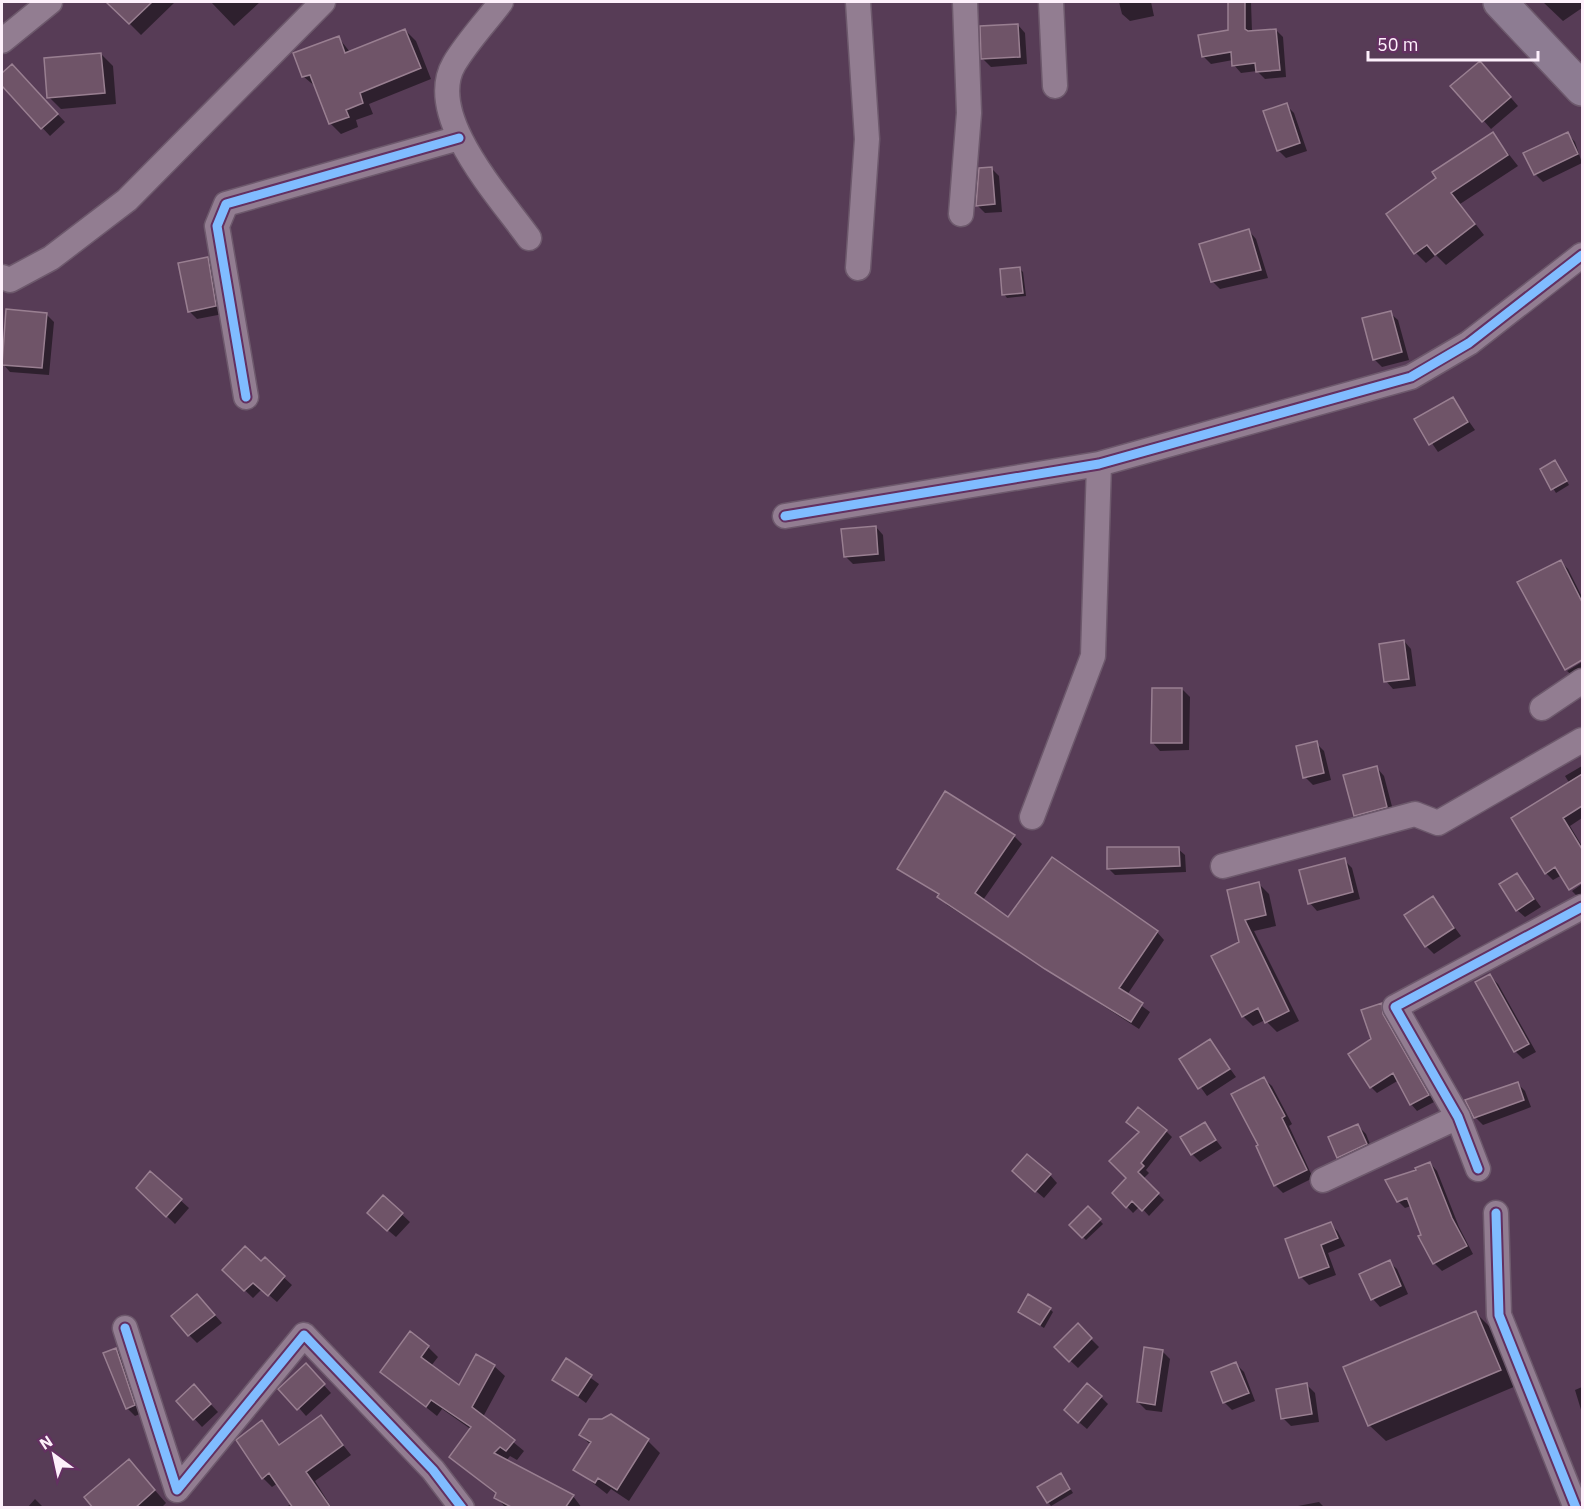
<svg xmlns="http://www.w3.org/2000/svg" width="1584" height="1509" viewBox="0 0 1584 1509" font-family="'IBM Plex Sans',sans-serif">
<rect width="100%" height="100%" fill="#573c56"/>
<!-- shadow -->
<path fill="#0007" d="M108,2H175L141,35Z
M211,2H260L234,26Z
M1119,2H1151L1154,16L1130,21L1122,14Z
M1229,2H1251L1252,32L1276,30L1283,37L1286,77L1265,79L1257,71L1241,73L1234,65L1233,60L1211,64L1203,56L1230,31Z
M1543,2H1582V8L1563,21Z
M1018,25L1025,33L1027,64L991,67L983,59Z
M405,30L416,41L431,79L369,104L373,114L356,120L358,127L341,134L330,123L316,87L304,77L295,54L338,37L350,52Z
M101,54L113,66L116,104L61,109L49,97Z
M12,66L65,122L50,136L2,84V75Z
M1487,70L1518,106L1491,129L1453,86Z
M1286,105L1294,113L1307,151L1286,158L1278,150Z
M1493,134L1518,166L1460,204L1484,235L1446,265L1436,255L1426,263L1416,253L1438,179Z
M1568,134L1575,142L1582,163L1543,182L1535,174Z
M991,168L999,176L1002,212L985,213L977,205Z
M1249,231L1256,239L1268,278L1220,289L1212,281Z
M207,259L215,266L223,314L197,319L189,311Z
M1020,269L1023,272L1026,296L1007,298L1004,294Z
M1390,313L1398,320L1409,360L1382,367L1374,359Z
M47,315L54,322L49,375L10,372L3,364Z
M1453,399L1475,430L1438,452L1416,420Z
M1558,466L1569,485L1556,493L1542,470Z
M876,527L883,535L885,561L853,564L845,556Z
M1561,562L1568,569L1582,597V658L1566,670L1519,583Z
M1404,641L1411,649L1416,686L1393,689L1386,681Z
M1582,662V672L1574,677L1567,671Z
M1182,689L1190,697L1189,750L1160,751L1153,743Z
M1316,743L1324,751L1331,780L1313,785L1305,777Z
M1582,766V818L1570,826L1582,846V881L1570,889L1562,875L1553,880L1546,873L1570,784L1565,776Z
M1377,768L1384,776L1394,814L1363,823L1355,815Z
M945,793L1014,836L1022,844L983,900L1009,919L1157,932L1164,940L1127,995L1150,1012L1139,1029L947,905L940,896L899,868Z
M1178,849L1185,855L1186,872L1115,875L1108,868Z
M1344,860L1352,868L1360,899L1317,911L1310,903Z
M1517,874L1541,907L1525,917L1517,910Z
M1259,884L1269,894L1276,926L1254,931L1299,1021L1277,1032L1265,1020L1253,1026L1243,1016L1240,943L1229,891Z
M1582,884V895L1578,897L1572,891Z
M1433,898L1461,936L1434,954L1426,946Z
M1490,976L1498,984L1536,1052L1523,1059L1515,1051Z
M1382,1004L1388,1011L1389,1022L1434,1102L1417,1111L1411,1104L1399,1080L1377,1093L1371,1087L1373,1039Z
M1210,1041L1236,1077L1207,1096L1181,1060Z
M1264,1079L1272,1086L1292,1124L1289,1126L1313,1178L1283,1193L1275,1185L1260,1146Z
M1517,1083L1525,1091L1531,1107L1483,1125L1475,1117Z
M1204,1124L1222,1148L1200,1162L1192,1154Z
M1358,1126L1366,1134L1373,1152L1346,1165L1338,1157Z
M1166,1131L1172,1137L1146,1170L1149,1173L1143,1179L1164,1200L1149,1216L1140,1206L1133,1213L1114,1193Z
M1430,1163L1437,1171L1459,1227L1473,1254L1442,1271L1434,1263L1420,1236L1422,1235L1411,1206L1405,1208L1398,1201L1417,1171Z
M150,1173L189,1208L175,1224L138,1188Z
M1050,1175L1057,1183L1044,1198L1022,1179Z
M383,1197L410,1222L396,1237L377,1221Z
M1088,1208L1103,1224L1086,1240L1071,1225Z
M1331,1224L1338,1232L1345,1246L1328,1253L1336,1275L1309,1285L1301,1277Z
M265,1260L292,1285L277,1302L262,1289L253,1298L224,1270L261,1263Z
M1389,1262L1397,1269L1408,1294L1380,1307L1373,1299Z
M205,1304L222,1323L197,1343L189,1335Z
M1050,1309L1053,1312L1044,1328L1023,1315Z
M1476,1313L1492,1329L1516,1386L1386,1441L1369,1425Z
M1078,1326L1099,1347L1078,1368L1056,1347Z
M428,1347L438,1357L431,1366L460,1387L494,1366L505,1376L483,1417L524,1451L517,1460L510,1456L506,1461L573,1496L582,1508H506L496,1497L497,1495L451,1457L472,1430L442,1409L437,1416L382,1372Z
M116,1349L124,1357L142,1413L135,1416L127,1408Z
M1162,1351L1170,1359L1162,1412L1146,1410L1138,1402Z
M566,1360L599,1384L586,1403L554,1379Z
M1236,1364L1244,1372L1255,1401L1232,1410L1224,1402Z
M313,1373L331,1393L306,1416L299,1408Z
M1307,1385L1315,1393L1319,1422L1291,1426L1283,1418Z
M1582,1387V1413L1575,1390Z
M201,1394L218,1412L202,1427L178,1401Z
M1101,1397L1108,1404L1087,1429L1073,1417Z
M611,1415L648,1441L660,1453L629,1501L611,1489L607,1494L575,1469L591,1445L580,1435Z
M321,1417L351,1455L315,1481L332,1508H285L292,1503L278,1483L272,1487L263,1478L262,1422L281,1446Z
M140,1473L166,1503L161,1508H95Z
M1064,1478L1073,1493L1051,1506L1048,1502Z
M35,1499L44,1508H27Z
M1319,1502L1325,1508H1298V1506Z"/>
<!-- building -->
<path fill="#6f5468" stroke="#997f91" stroke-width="1.5" d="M106,2H152L129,24Z
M1228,2H1245V29L1248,31L1276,29L1280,70L1256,72L1255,63L1232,66L1231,52L1202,57L1198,35L1228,30Z
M1018,24L1020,57L981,59L980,26Z
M405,29L421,68L360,93L363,103L346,110L349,117L329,124L310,75L302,77L293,53L339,36L345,53Z
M101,53L105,93L47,98L44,58Z
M1480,61L1511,97L1482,122L1450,86Z
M12,64L58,114L41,129L2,86V73Z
M1287,103L1300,143L1277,151L1263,111Z
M1493,132L1508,155L1451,193L1475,224L1435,255L1427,245L1414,254L1386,214L1436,178L1432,172Z
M1568,132L1578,154L1534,175L1523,153Z
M992,167L995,204L976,206L979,168Z
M1249,229L1261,270L1211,282L1199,244Z
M208,257L216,306L188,312L178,263Z
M1020,267L1023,293L1002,295L1000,269Z
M6,309L47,313L42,368L2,365Z
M1391,311L1402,352L1373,360L1362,318Z
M1453,397L1468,422L1429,445L1414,419Z
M1555,460L1567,481L1551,490L1540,469Z
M876,526L878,554L844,557L841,529Z
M1561,560L1582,602V660L1565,670L1517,582Z
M1404,640L1409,679L1384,682L1379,644Z
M1152,688H1182V743H1151Z
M1317,741L1324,773L1303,778L1296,746Z
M1377,766L1387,807L1354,816L1343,775Z
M1582,774V806L1563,818L1582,849V882L1569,890L1555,867L1545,874L1511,818Z
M945,791L1015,835L975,893L1008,917L1052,857L1158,931L1119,988L1143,1003L1131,1022L1045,969L937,897L939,894L897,869Z
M1107,847H1179L1180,866L1107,869Z
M1345,858L1353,892L1308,904L1299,870Z
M1517,873L1534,899L1516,911L1499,884Z
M1259,882L1266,915L1245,920L1289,1011L1265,1023L1258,1008L1242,1017L1211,956L1239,942L1227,890Z
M1433,896L1454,928L1425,947L1404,915Z
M1490,974L1529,1044L1514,1052L1475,982Z
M1382,1003L1383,1014L1429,1095L1410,1105L1393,1073L1370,1088L1348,1054L1371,1039L1361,1010Z
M1210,1039L1230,1069L1198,1089L1179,1059Z
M1264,1077L1285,1116L1282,1118L1307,1170L1274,1186L1256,1146L1258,1145L1231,1094Z
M1518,1082L1524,1100L1474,1118L1465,1100Z
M1138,1107L1167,1130L1141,1163L1144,1166L1138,1172L1159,1193L1142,1211L1132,1201L1126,1208L1112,1193L1126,1178L1109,1161L1139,1132L1126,1122Z
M1205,1122L1216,1140L1191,1155L1180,1137Z
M1358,1124L1367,1144L1337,1158L1328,1137Z
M1027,1154L1051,1174L1035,1192L1012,1171Z
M1430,1162L1452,1218L1467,1246L1433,1264L1418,1236L1421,1235L1407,1198L1397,1202L1385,1180L1416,1170L1415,1168Z
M150,1171L182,1199L166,1217L136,1188Z
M383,1195L403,1213L387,1231L367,1213Z
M1088,1206L1101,1219L1082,1238L1069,1225Z
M1331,1222L1338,1238L1321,1245L1329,1267L1299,1278L1285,1239Z
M245,1246L261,1261L265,1257L285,1276L268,1296L253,1283L244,1291L222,1270Z
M1390,1260L1401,1286L1371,1300L1359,1274Z
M197,1294L215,1315L188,1336L171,1316Z
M1028,1294L1051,1308L1040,1325L1018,1312Z
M1476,1311L1501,1370L1368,1426L1343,1367Z
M1078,1323L1092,1338L1069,1362L1054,1347Z
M410,1331L429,1346L421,1357L459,1385L476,1354L495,1365L472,1407L515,1440L506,1451L500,1447L494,1453L574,1495L565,1508H513L494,1498L496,1493L449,1457L471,1427L431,1400L426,1407L380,1372Z
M1144,1347L1163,1350L1155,1405L1137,1402Z
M116,1348L135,1405L126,1409L103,1353Z
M566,1358L592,1375L578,1396L552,1380Z
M1236,1362L1249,1393L1223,1403L1211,1372Z
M306,1363L325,1384L297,1410L278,1389Z
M1087,1383L1102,1396L1078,1423L1064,1410Z
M1307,1383L1312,1414L1281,1419L1276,1389Z
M194,1384L211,1404L193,1420L176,1401Z
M611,1414L649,1439L617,1490L598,1478L595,1483L573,1470L591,1442L579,1435L589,1419H602Z
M321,1415L343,1445L306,1472L331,1508H293L269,1473L262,1479L236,1440L262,1420L279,1445Z
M129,1459L155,1490L135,1508H93L84,1497Z
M1061,1473L1070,1489L1047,1503L1037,1487Z"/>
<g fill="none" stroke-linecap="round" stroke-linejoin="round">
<defs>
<path id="street" d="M501,2C486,22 467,42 454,64C424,116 500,197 529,238
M1051,2L1055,86
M2,41L50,2
M961,214L969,113L965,2
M858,268L867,139L858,2
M2,277L10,280L51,258L127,200L323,2
M246,397L217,226L226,204L459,138
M785,516L1099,464L1411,377L1469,343L1582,255
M1542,708L1582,681
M1032,817L1093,656L1099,464
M1223,866L1415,814L1438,823L1582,740
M1478,1169L1458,1117L1395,1007L1582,907
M1323,1180L1458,1117
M1496,1213L1499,1315L1576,1508
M125,1328L177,1490L304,1335L433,1470L462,1508"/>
<path id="primary" d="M1500,2L1582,89"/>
</defs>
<!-- street casing -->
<use href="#street" stroke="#6d596c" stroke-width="27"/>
<!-- primary casing -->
<use href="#primary" stroke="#6d596c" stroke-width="36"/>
<!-- street -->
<use href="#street" stroke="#927d91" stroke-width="24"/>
<!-- primary -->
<use href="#primary" stroke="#8d7c92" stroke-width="33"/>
<defs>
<path id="cycleway" d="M246,397L217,226L226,204L459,138
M785,516L1099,464L1411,377L1469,343L1582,255
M1478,1169L1458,1117L1395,1007L1582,907
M1496,1213L1499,1315L1576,1508
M125,1328L177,1490L304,1335L433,1470L462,1508"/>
</defs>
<!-- cycleway casing -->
<use href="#cycleway" stroke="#633061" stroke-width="13"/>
<!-- cycleway -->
<use href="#cycleway" stroke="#80bcff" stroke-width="9"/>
</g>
<!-- border -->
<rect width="1584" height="1509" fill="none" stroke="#fdf0fb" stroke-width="6"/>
<!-- north arrow -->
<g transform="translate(54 1455) rotate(327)" stroke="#633061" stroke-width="4.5" paint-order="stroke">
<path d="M0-4.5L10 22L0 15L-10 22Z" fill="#fdf0fb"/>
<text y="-9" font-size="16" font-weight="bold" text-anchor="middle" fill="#fdf0fb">N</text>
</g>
<!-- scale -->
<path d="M1368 51v9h170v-9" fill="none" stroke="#fdf0fb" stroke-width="3"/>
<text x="1377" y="51" font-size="18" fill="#fdf0fb" stroke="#633061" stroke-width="4.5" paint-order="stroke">50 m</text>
</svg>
